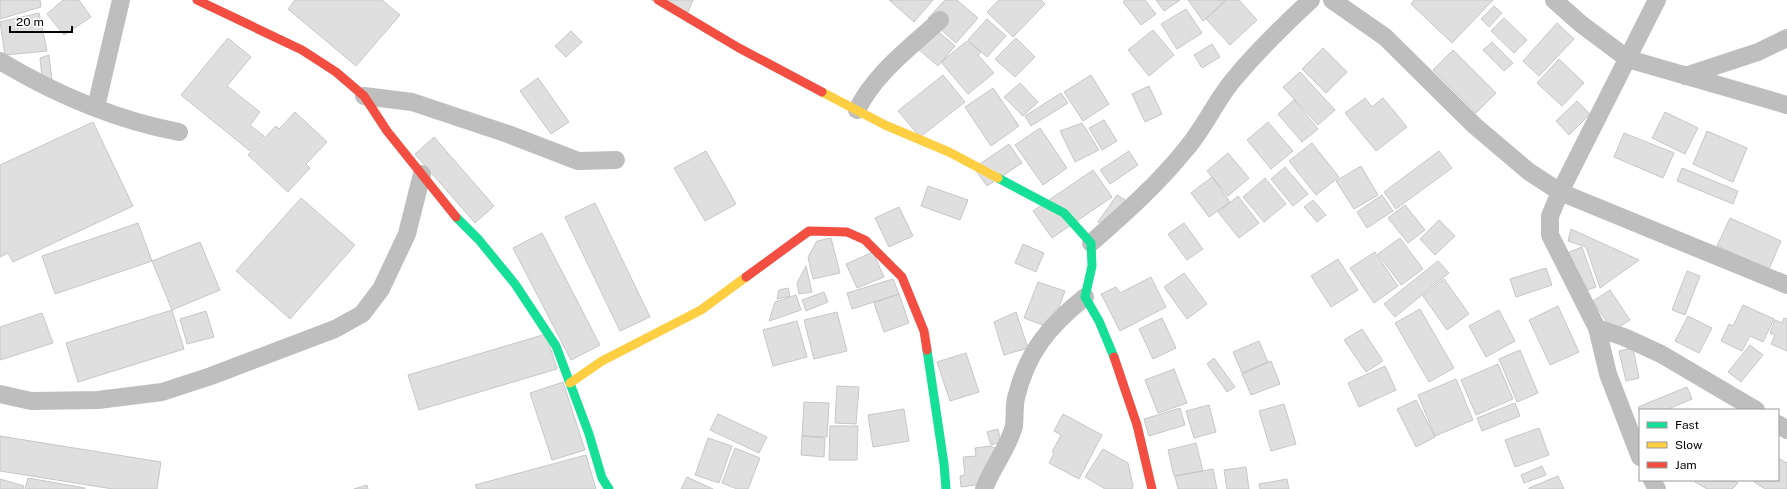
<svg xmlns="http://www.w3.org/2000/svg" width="1787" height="489" viewBox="0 0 1787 489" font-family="'Public Sans',sans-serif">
<rect width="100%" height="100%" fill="#fff"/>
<!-- building -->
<path fill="#dfdfdf" stroke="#c7c7c7" d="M0,0H40L41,7L0,19Z
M63,0H79L91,17L64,35L47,14Z
M295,0H382L400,15L356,66L288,9Z
M651,0H693L688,12Z
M889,0H933L914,22Z
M945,0H957L978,18L956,43L928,18Z
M999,0H1041L1045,4L1013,37L987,12Z
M1125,0H1145L1156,14L1141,25L1123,2Z
M1156,0H1180L1164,11Z
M1188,0H1226L1203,21Z
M1226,0H1239L1257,20L1230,45L1206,19Z
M1414,0H1493L1452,43L1411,4Z
M1494,6L1502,13L1489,27L1481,19Z
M1186,9L1202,33L1177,49L1161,24Z
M39,13L47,51L5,55L0,22Z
M1504,18L1527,40L1514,53L1491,31Z
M987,19L1006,36L987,57L968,40Z
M927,22L955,46L938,66L910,42Z
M1557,23L1574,39L1539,76L1523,61Z
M1153,30L1174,55L1149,76L1128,50Z
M571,31L582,42L566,57L555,46Z
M228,38L251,57L227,86L260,112L250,125L264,136L250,151L181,95Z
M1016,38L1035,57L1015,77L995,59Z
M967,41L981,52L978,55L994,73L968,94L941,62Z
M1492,42L1513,63L1504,71L1483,50Z
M1212,44L1220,57L1202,68L1194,55Z
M1323,48L1347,72L1326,93L1302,69Z
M1453,50L1496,93L1476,113L1433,70Z
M49,55L52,81L42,77L40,58Z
M1559,59L1584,83L1562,106L1537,83Z
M1300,72L1335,110L1318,125L1283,87Z
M943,75L965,102L920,137L898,111Z
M1091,75L1109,104L1083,121L1064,92Z
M538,78L569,122L551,134L520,91Z
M1020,83L1038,102L1023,116L1004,97Z
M1149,86L1162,114L1145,122L1132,94Z
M993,88L1019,126L991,146L965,107Z
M1061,93L1068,103L1031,126L1025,116Z
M1365,98L1372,107L1383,98L1407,127L1376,151L1345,113Z
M1294,100L1318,129L1302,142L1278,114Z
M1577,101L1590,114L1569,135L1556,121Z
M295,112L327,142L306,164L310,168L288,192L248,155L276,126L279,129Z
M1665,112L1698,128L1685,154L1652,138Z
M1104,120L1117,141L1102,150L1089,128Z
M93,122L133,206L13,262L8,253L0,257V165Z
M1268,122L1293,151L1271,169L1247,140Z
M1082,123L1099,150L1075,162L1060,131Z
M1040,128L1067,168L1043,185L1015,145Z
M1707,131L1747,148L1733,182L1693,164Z
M1624,133L1674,153L1663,178L1614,157Z
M434,137L494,206L475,223L415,154Z
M1312,143L1339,177L1316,195L1289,161Z
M1009,144L1022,163L987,186L974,168Z
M706,151L736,204L705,221L674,168Z
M1129,151L1138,165L1110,184L1100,170Z
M1439,151L1452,168L1396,209L1384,192Z
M1228,153L1249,178L1228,196L1207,171Z
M1361,166L1378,195L1354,209L1336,181Z
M1285,167L1308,194L1293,206L1271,179Z
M1682,168L1738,191L1733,204L1677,181Z
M1093,170L1112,197L1052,238L1033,211Z
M1212,177L1230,202L1209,217L1191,193Z
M1265,178L1286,204L1264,222L1243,197Z
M928,186L968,200L960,220L921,206Z
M1117,195L1130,203L1111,231L1098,222Z
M1382,195L1393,211L1367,228L1357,212Z
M1238,196L1259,223L1239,238L1218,212Z
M301,198L355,245L290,319L236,271Z
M1313,200L1326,215L1317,222L1304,207Z
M595,203L650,317L620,331L565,217Z
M1405,205L1425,230L1408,243L1388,218Z
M899,207L913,236L889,247L875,218Z
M1730,218L1781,241L1769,269L1717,246Z
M1439,220L1455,236L1435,255L1420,239Z
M138,223L152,261L55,294L42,256Z
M1184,223L1203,249L1187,260L1168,234Z
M1571,229L1639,260L1600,288L1586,247L1568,241Z
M542,233L600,345L571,360L513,248Z
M831,238L840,273L813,279L808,257L817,241Z
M1400,238L1423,269L1401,285L1378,254Z
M200,242L220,290L172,310L152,261Z
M1023,244L1044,253L1036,272L1015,263Z
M1582,247L1596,287L1582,292L1567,253Z
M873,252L884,277L857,288L846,264Z
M1375,252L1398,286L1374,303L1350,268Z
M1338,259L1358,290L1331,307L1311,276Z
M1438,261L1449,273L1395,317L1384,304Z
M806,266L812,292L799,294L797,283Z
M1546,268L1552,285L1516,297L1510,279Z
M1687,271L1700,276L1685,315L1672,310Z
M1184,273L1207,304L1187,319L1164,287Z
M1151,277L1166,307L1120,331L1101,294L1116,287L1120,293Z
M893,279L899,294L852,309L847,293Z
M1444,279L1469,314L1447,330L1423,296Z
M1038,282L1065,291L1051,328L1024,318Z
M788,288L790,296L777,299L779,290Z
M1610,290L1630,320L1613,331L1593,301Z
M824,292L828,302L806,311L802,300Z
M899,294L909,323L884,332L874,303Z
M796,295L801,310L769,321L775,302Z
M1743,305L1774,319L1763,342L1750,336L1742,351L1721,341L1729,324L1733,326Z
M1558,306L1579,352L1550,365L1529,320Z
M1420,309L1454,368L1429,382L1395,323Z
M172,310L184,349L78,382L66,343Z
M1499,310L1515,341L1486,357L1469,326Z
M206,311L214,337L187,344L180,319Z
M837,312L847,351L814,359L804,320Z
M1016,312L1028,348L1004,355L994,322Z
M42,313L53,343L0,360V327Z
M1688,316L1712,328L1699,353L1675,341Z
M1162,318L1176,348L1153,359L1139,329Z
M1784,318L1787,319V351L1771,344L1775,335L1770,333L1775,320L1782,323Z
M797,321L807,357L773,366L763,330Z
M1362,329L1383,361L1366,372L1344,340Z
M546,334L557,369L419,410L408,375Z
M1259,341L1268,362L1242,373L1233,352Z
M1750,345L1763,355L1741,382L1728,372Z
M1633,348L1639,378L1626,381L1619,351Z
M1520,350L1538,393L1517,402L1499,359Z
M966,353L979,392L950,401L937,362Z
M1214,358L1235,387L1227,392L1207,364Z
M1271,361L1280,384L1251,395L1242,374Z
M1498,364L1513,399L1476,415L1461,380Z
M1385,366L1396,390L1359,407L1348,383Z
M1174,369L1187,403L1158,413L1145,380Z
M1456,379L1473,420L1435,436L1418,395Z
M563,382L585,450L552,460L530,393Z
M837,386L859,387L856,424L835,423Z
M1687,387L1692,399L1666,410L1640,411L1638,407Z
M1416,400L1435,437L1416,447L1397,409Z
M804,402L829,403L827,437L802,436Z
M1515,403L1520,416L1482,431L1477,418Z
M1284,404L1296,444L1271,451L1259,411Z
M1209,405L1216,432L1194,438L1186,411Z
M1180,408L1185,425L1149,436L1144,419Z
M904,409L909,441L873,447L868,415Z
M718,414L767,437L759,453L710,430Z
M1063,414L1102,435L1079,479L1049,463L1054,453L1052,452L1061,435L1054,431Z
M830,426H858L857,460H829Z
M1539,428L1549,455L1515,467L1505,440Z
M998,429L1001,442L991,445L987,432Z
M0,436L161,462L157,489H113L0,471Z
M802,436L825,438L824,457L801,455Z
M708,438L732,446L719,483L695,475Z
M1196,443L1203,471L1174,476L1168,450Z
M990,446L1002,451L990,483L961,487L960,476L965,475L963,457L976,456L975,448Z
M735,448L760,458L748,489H737L722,483Z
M1103,449L1128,463L1133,486L1132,489H1105L1085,477Z
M586,455L596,489H477L475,485Z
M1778,458L1787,463V489H1765L1754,482L1755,480H1778Z
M1542,466L1546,475L1524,483L1521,475Z
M1246,467L1249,489H1227L1224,470Z
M1213,469L1217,489H1178L1175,476Z
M1558,476L1564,489H1529V488Z
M687,477L713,489H681Z
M28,478L85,488V489H25Z
M0,479L24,486L23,489H0Z
M1287,479L1289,489H1260L1259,484Z
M1696,480H1732L1738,483L1732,489H1707L1695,482Z
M367,485L368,489H354Z"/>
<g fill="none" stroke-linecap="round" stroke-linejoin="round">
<!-- street -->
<path stroke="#bebebe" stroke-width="18" d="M1332,0L1385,37L1475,126L1528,171L1560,192L1787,285
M1554,0L1581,24L1628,59L1787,105
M0,61C55,94 116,120 179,132
M1685,76L1758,52L1787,38
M364,96L412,102L508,134L578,161L616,160
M96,107L121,0
M857,110C875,73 910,48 940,20
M1091,243C1124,214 1158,184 1186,149C1205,127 1216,100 1234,79C1258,50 1284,25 1311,0
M1597,328L1624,337L1661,354L1756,410
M0,394L31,401L98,400L162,392L211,376L335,329L362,314L381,289L407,234L422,174
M1778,424L1787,430
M1640,457L1608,374L1597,328L1550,235V216L1560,192L1657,0
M1652,480L1657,489
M984,489C992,467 1008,449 1014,426C1015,417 1014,407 1016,398C1027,352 1049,326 1085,297"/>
<!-- fast -->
<path stroke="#16e098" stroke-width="9" d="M998,178L1064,213L1091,243L1092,266L1085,297L1099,321L1114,357
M456,217L479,240L515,284L556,346L589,434L602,478L609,489
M927,350L944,464L946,489"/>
<!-- slow -->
<path stroke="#ffcf43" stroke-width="9" d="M822,92L885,125L949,152L998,178
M570,383L602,361L701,310L746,277"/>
<!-- jam -->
<path stroke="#f24e42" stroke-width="9" d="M197,0L302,50L336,72L364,96L387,131L456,217
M658,0L739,48L822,92
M746,277L809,231L847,232L865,240L902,277L924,331L927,350
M1114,357L1137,425L1152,489"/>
</g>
<!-- legend -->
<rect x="1639" y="409" width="140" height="72" fill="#ffffff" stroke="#999999"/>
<rect x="1647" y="422" width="20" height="6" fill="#16e098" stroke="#999999"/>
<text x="1675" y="429" font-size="12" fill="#000000">Fast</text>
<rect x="1647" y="442" width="20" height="6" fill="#ffcf43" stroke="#999999"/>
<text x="1675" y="449" font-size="12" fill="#000000">Slow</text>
<rect x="1647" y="462" width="20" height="6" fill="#f24e42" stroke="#999999"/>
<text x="1675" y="469" font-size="12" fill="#000000">Jam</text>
<!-- scale -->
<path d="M10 26v6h62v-6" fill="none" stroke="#000000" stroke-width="2"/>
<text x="16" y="26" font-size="12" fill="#000000" stroke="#ffffff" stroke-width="3" paint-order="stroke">20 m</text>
</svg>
